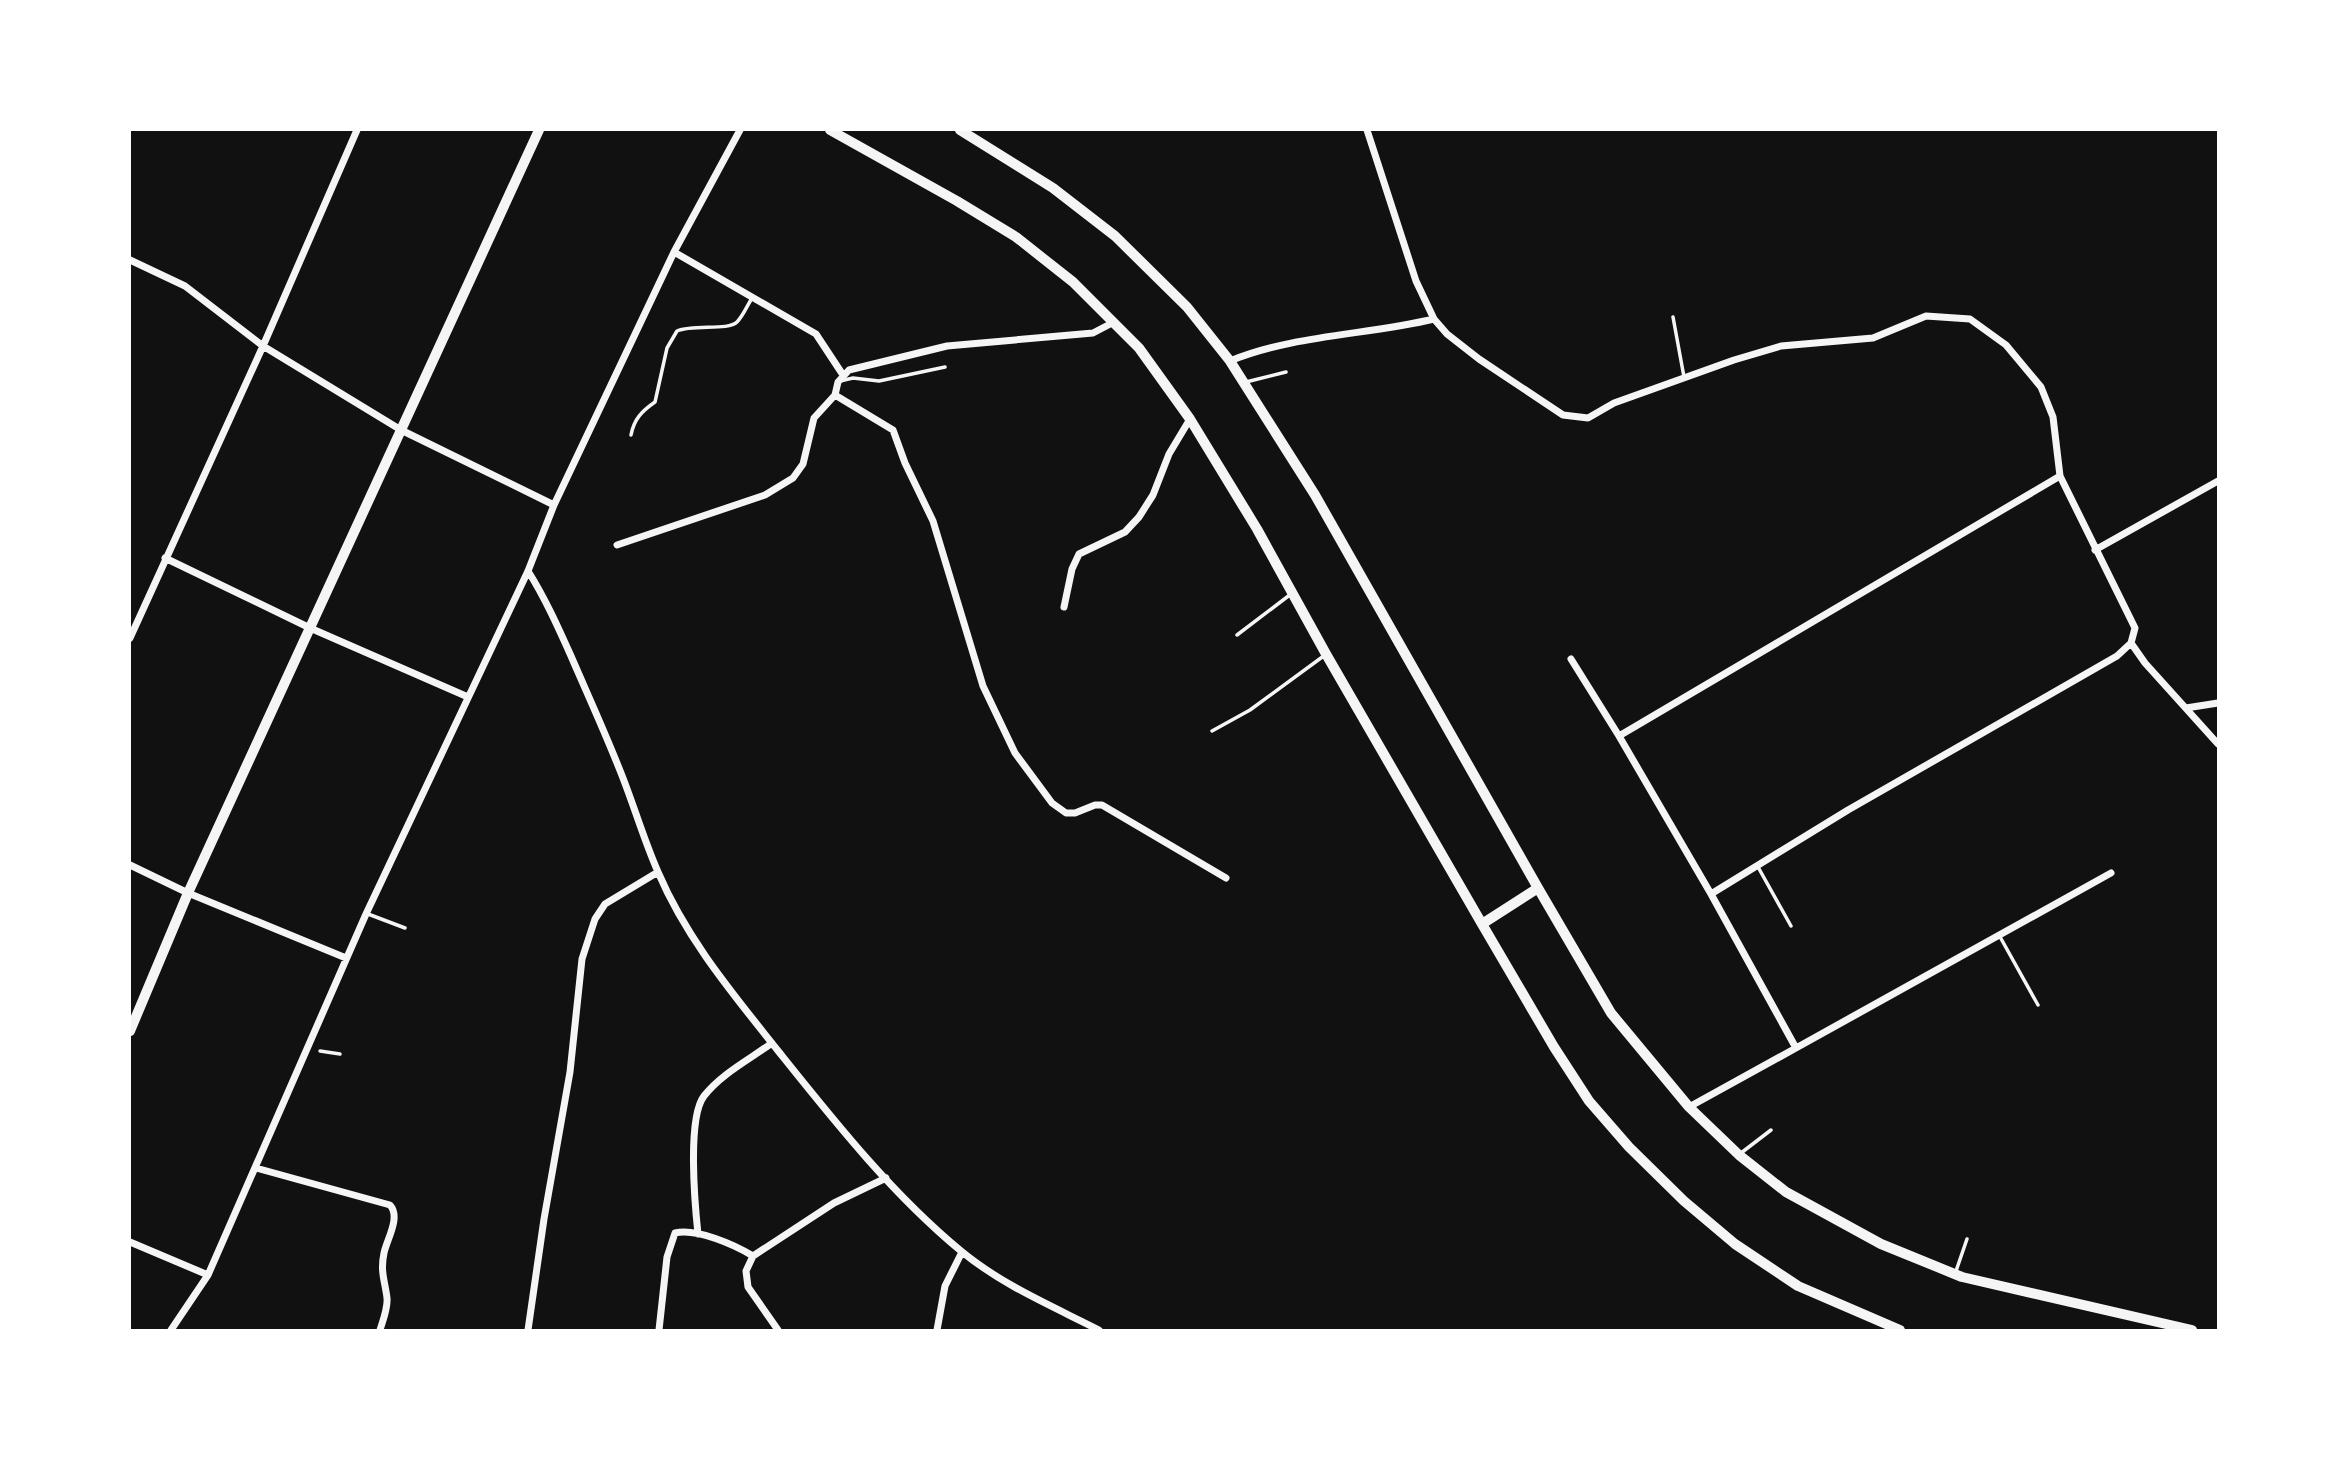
<svg xmlns="http://www.w3.org/2000/svg" width="2348" height="1460" viewBox="0 0 2348 1460" font-family="Roboto,sans-serif">
<rect width="100%" height="100%" fill="#111"/>
<g fill="none" stroke-linecap="round" stroke-linejoin="round">
<!-- path -->
<path stroke="#f5f5f5" stroke-width="3.5" d="M320,1051L340,1054"/>
<!-- service -->
<path stroke="#f5f5f5" stroke-width="3.5" d="M1673,317L1684,377
M840,381L853,378L879,381L945,367
M1246,382L1286,372
M631,435C634,419 642,411 655,402L667,348L677,331C694,324 728,331 737,322C743,316 747,306 752,298
M1237,635L1291,594
M1212,731L1250,710L1325,655
M1758,867L1791,926
M368,914L405,928
M1999,935L2038,1005
M1741,1153L1771,1130
M1956,1271L1967,1239"/>
<!-- minor -->
<path stroke="#f5f5f5" stroke-width="7" d="M1367,130L1416,281L1434,319L1447,334L1479,359L1563,415L1588,418L1614,403L1734,360L1781,346L1873,338L1926,316L1970,319L2006,345L2041,387L2053,417L2060,476L2135,628L2131,643L2117,656L1848,810L1711,894L1796,1048L1689,1107
M674,252L816,334L843,375
M130,260L185,286L263,346L401,430L554,505
M1230,361C1293,335 1367,335 1434,319
M835,395L893,430L905,463L933,521L983,686L1015,753L1052,803L1066,813H1075L1095,805H1102L1226,878
M617,545L765,495L793,478L803,464L814,418L835,395L838,382L849,370L947,346L1093,333L1114,322
M2095,550L2218,481
M165,558L310,628L468,697
M528,571C545,598 558,627 571,656C587,693 604,730 619,768C633,802 643,838 658,872C687,940 734,995 779,1052C835,1122 892,1194 961,1251C1002,1285 1052,1306 1099,1330
M1064,607L1072,569L1079,554L1125,532L1139,517L1153,495L1169,454L1190,419
M130,638L263,346L357,130
M2131,643L2145,663L2218,744
M1571,659L1619,736L1711,894
M2186,708L2218,703
M1619,736L2060,476
M130,865L188,893L346,958
M1796,1048L2111,873
M256,1168L390,1205C401,1217 387,1239 384,1253C380,1272 385,1281 387,1298C388,1308 383,1320 380,1330
M698,1234C695,1206 687,1118 704,1096C721,1074 750,1059 772,1043
M130,1242L208,1275
M171,1330L208,1275L366,914L528,571L554,505L674,252L740,130
M528,1330L544,1219L570,1072L582,959L595,919L605,904L658,872
M659,1330L667,1257L675,1233C697,1228 735,1245 753,1256
M778,1330L748,1287L746,1271L753,1256L834,1203L886,1178
M937,1330L945,1286L962,1252"/>
<!-- tertiary -->
<path stroke="#f5f5f5" stroke-width="10" d="M130,1031L188,893L539,130"/>
<!-- secondary -->
<path stroke="#f5f5f5" stroke-width="10" d="M830,130L957,201L1016,237L1073,282L1139,348L1190,419L1257,529L1326,654L1482,924L1554,1047L1589,1101L1629,1147L1684,1201L1735,1244L1798,1286L1900,1330
M960,130L1053,188L1115,236L1187,307L1230,361L1315,495L1538,888L1611,1013L1689,1107L1739,1155L1786,1192L1881,1244L1962,1277L2192,1330
M1482,924L1538,888"/>
</g>
<!-- border -->
<rect width="2348" height="1460" fill="none" stroke="#ffffff" stroke-width="262"/>
</svg>
